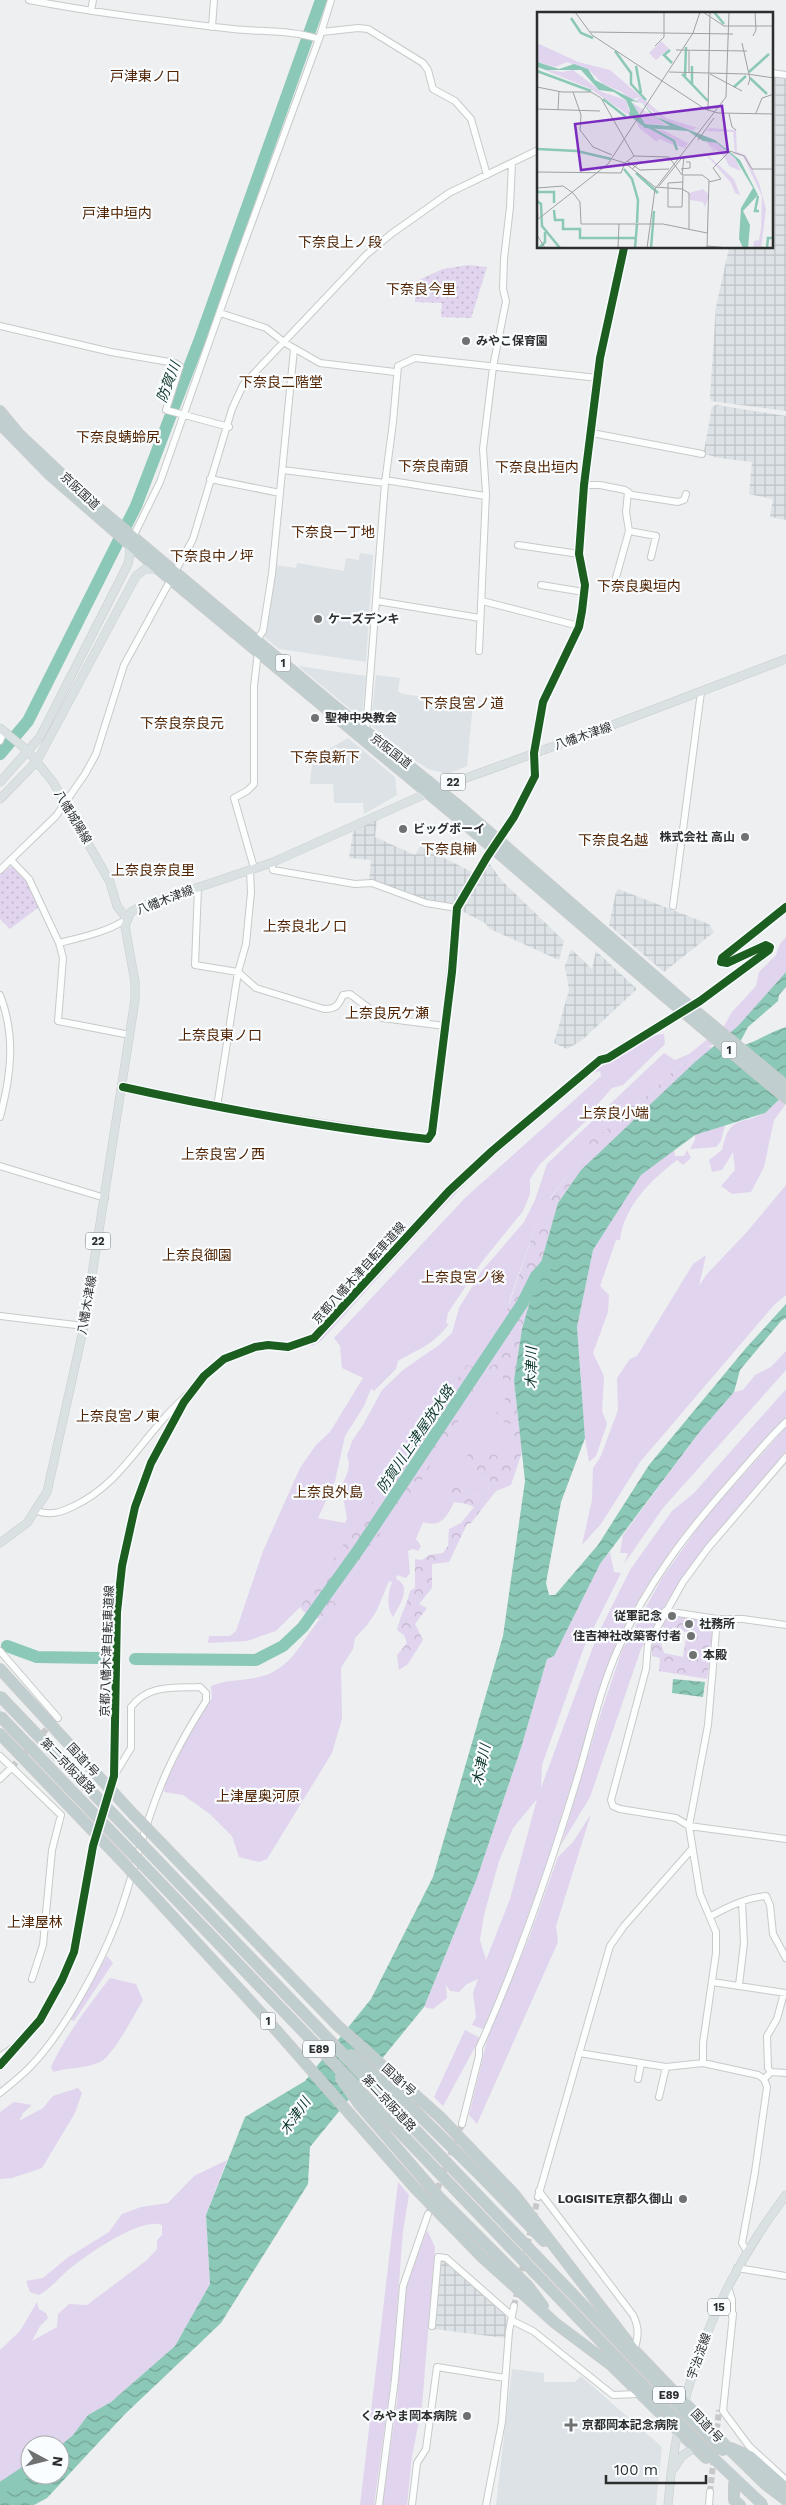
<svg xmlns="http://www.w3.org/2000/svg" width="786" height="2505" viewBox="0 0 786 2505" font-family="'Work Sans','Noto Sans JP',sans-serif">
<defs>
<pattern id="industrial-grid" width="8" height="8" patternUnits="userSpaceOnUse" patternTransform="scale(1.25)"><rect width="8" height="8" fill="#dce2e5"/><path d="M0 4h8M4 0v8" fill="none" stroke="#bdc2c5"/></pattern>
<pattern id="forest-crowns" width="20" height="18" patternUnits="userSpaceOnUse" patternTransform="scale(1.25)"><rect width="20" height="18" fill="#e1d4ee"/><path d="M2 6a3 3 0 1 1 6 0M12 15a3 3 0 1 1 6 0" fill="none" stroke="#c1b6cc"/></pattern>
<pattern id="park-dots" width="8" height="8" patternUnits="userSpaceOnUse" patternTransform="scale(1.25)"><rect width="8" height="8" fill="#e1d4ee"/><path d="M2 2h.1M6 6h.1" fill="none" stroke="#c1b6cc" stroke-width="1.8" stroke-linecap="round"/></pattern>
<pattern id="water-waves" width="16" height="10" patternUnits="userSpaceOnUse" patternTransform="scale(1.25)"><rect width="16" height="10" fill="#8cc8b7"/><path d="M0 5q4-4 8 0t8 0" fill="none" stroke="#73a395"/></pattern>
</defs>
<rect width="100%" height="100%" fill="#edeff0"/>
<!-- built -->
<path fill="#dce2e5" d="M360,553L373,555L366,662L279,649L262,635L274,565L296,568L297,563L344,571L346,558L359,560Z
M298,666L366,676L362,716L361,718Z
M376,675L400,678L398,691L402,694L473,703L467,766L447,774L428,769L398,749L371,725Z
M348,738L395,777L397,795L364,814L363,803H334L333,784H310L312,765L319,755Z
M512,2369L544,2373V2382H575L581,2376L662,2447L656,2505H496Z"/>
<!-- industrial -->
<path fill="url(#industrial-grid)" d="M772,76L786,79V411L711,401L710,396L716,307L729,248H772Z
M716,405L786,416V520L770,517L773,499L749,494L752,462L719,458L705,454L704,451L712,407Z
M377,819L375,837L415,855L420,846L474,873L455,905L429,901L369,882L371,860L349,858L353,832Z
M489,863L502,881L564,941L559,960L490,929L485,923L460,910Z
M618,889L709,924L714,932L664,972L609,925L616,892Z
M571,949L592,969L596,951L637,989L581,1041L567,1049L554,1043L569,990L565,966Z
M439,2261L445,2262L505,2314L507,2322L505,2338L434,2329Z"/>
<!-- grass -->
<path fill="#e1d4ee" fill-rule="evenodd" d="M786,937V972C769,991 729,1046 704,1047L688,1064L679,1065L648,1095L627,1108L609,1128L591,1139L590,1153L573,1168L550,1198L558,1203L553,1221L536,1225L509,1302L511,1346L488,1347L497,1356L495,1364L484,1370L467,1366L300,1607L276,1631L247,1641L208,1643L209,1636H230L236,1631L263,1551L300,1468L316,1445L330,1432L363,1378L342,1368L340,1346L334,1338L465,1198L601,1076L600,1071L593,1073L479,1170L434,1216L321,1341L312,1346L309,1344L333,1323L431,1212L478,1166L591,1069L602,1066L654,1035L664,1034L665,1044L623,1085L612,1088L597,1105L600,1108L540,1164L530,1179V1194L523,1211L481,1263L448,1313L446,1323L449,1324C432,1346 420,1348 398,1361L396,1369L374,1391L371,1389L364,1406L345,1436L335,1481L318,1518L345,1523L347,1518L341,1486C346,1478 352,1465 347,1456L352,1441L363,1425L382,1390L403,1370L439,1345L452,1333L459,1308L481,1272L524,1222L535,1200L547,1164L664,1053L675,1060L689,1054L724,1026L732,1012L756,986L759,972L776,955L780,944Z
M786,1093V1104L774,1120L764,1167L751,1192L732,1194L721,1186L735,1170L733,1152L722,1170L712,1172L709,1160L722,1150C730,1112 742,1127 765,1112C773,1107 779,1099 786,1093Z
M725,1125L721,1141L716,1147L690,1149L695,1140V1135Z
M674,1150L675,1156H684L687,1150L691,1158L683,1165L677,1160C651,1180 624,1206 620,1240H616L600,1286L609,1295L608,1312L593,1353L604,1376L602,1411L607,1424L596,1456L589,1462L585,1438L577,1327L593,1250L641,1175Z
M786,1185V1295L774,1305L640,1462L601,1524L582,1545L592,1500L593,1468L600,1458L618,1410L617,1378L630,1359L637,1356L693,1264L706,1255L699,1286L707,1274L746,1233Z
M786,1351V1370L663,1508L624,1564L628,1553H620L623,1535L701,1430L734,1392L743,1390L755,1375L771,1367Z
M481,1373L501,1374L505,1384V1422L515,1426L509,1463L499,1461L497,1455L490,1454L468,1461L475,1467L479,1477L490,1480L488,1490L479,1496L462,1490L452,1480L442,1489L454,1502C447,1517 441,1528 423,1522L416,1539L421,1546L418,1551L413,1549L408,1551L410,1573L406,1578L397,1575L396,1579C413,1586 399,1606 393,1617C386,1607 388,1593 392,1582L389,1581L376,1612L367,1625L355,1638L353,1649L341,1668L342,1719L332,1753L267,1859L259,1862L239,1857L232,1836L210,1814L183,1795L164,1792L166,1780L189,1735L212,1698L211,1686C231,1677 258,1683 278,1669C301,1654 308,1628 328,1611L330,1600L353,1574L364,1553L439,1450L466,1409L470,1378Z
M786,1389V1419C728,1478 671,1540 631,1613C605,1662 592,1717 576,1770C549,1857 520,1945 483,2029L472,2025L476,2017L473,1993L478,1979L467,1984L459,1992L450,1991L446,1985L447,1998L433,2009L424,2007L477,1878L521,1748L547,1659L554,1656L600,1564L610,1552L614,1572L621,1573L584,1647L542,1765L541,1788L597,1636L630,1570L672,1511L694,1493ZM537,1799L510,1899L486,1960L480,1940L484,1915L499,1861L513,1828Z
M786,1427V1455L703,1549L668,1600L641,1649L590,1797L561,1845L598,1722L622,1650L662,1578L705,1518Z
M591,1814L556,1926L558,1942L477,2124L469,2115L488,2036L529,1938L558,1857L573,1842Z
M107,1956L113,1963L74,2021L68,2018Z
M110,1978L136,1984L143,2000C134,2015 115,2052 102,2061C88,2069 68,2067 53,2072L51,2067C65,2036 89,2005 110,1978Z
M465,2030L480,2038L443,2106L434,2097Z
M78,2088L82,2093L75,2113L42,2168L12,2178L0,2179V2112L14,2102L32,2105L23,2113L19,2121L43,2108L53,2096Z
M227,2160L206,2215L210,2284L175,2346L111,2402L88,2415L73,2435L60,2446L30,2445V2475H35L0,2485V2350L20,2331L37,2302L39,2309L46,2313L48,2318L40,2326L32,2341L57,2327L58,2314L69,2304L87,2305L147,2260L157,2249V2240L162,2235V2225C141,2216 85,2256 68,2270C58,2279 51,2288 39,2295L30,2292L26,2281L43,2278L67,2258L109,2232L122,2214L141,2207L168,2203L194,2176Z
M398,2182L409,2195L403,2231L392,2374L374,2505H360Z
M427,2230L435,2247L422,2406L412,2456L407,2505H382L397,2402L405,2288Z"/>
<!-- forest -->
<path fill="url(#forest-crowns)" d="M704,1047H713L581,1170L558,1203L550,1199L573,1168L590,1153L587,1148L591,1139L609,1128L627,1108L648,1095L679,1065L688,1064Z
M553,1221L522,1329L514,1380L522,1452L511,1485L496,1491L471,1523L467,1524L449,1562L432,1564V1588L419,1604L427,1608L415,1624L423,1640L408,1664L399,1670L397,1655L407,1643L404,1635L397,1630C400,1616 407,1605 410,1591L415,1588V1559L422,1560L429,1555L443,1553L448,1546L449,1529L461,1523L474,1507L467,1504L454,1502L442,1489L443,1482L452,1480L462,1490L479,1496L488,1490L490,1480L479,1477L475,1467L468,1461L467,1452L479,1451L497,1455L499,1461L509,1462L515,1426L505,1422H496L492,1416L497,1412H505V1384L501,1374L481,1373L470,1378V1386L475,1389L476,1405L466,1409L409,1500L364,1553L353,1574L330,1600L335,1603L338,1610L328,1611L319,1619L304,1612L300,1607L467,1365L484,1370L495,1364L497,1356L487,1347L511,1345V1335L501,1328L536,1225Z
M671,1612L715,1620L707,1679L659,1671L660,1658L652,1656L651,1647L660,1628L663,1630L660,1640L664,1653L683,1657L687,1633L682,1630L677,1634L668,1631L661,1625Z"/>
<!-- park -->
<path fill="url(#park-dots)" d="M468,265L487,267L471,318L441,317L442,303L415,302V288L412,283L443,269Z
M10,867C27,869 34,893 40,906L10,929L0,919V875Z"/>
<!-- water -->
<path fill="url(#water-waves)" d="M786,972V987L779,995L778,1001L748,1027L738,1046C754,1044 769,1032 786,1027V1093L765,1113L695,1135L641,1175L593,1250L577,1327L585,1438L561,1502L546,1583L549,1595H555L598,1545L649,1465L746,1348L786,1304V1318L781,1321L740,1370L734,1392L701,1430L600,1564L554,1656L547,1659L521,1748L477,1878L424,2007L310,2147L308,2184L221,2323L124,2415L47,2498L34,2505H0V2485L35,2475H60V2446L73,2435L88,2415L111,2402L175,2346L210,2284L206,2215L245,2117L305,2081L371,1999L433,1877L503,1636L525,1481L514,1380L522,1329L558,1203L581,1170L695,1062L738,1026Z
M673,1679L705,1682L703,1697L672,1693Z"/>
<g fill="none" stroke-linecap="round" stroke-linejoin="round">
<!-- stream -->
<path stroke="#8cc8b7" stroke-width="2" d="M2,743L6,747"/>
<!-- river -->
<path stroke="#8cc8b7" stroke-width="12" d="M0,754L28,721L136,506L200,339L321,0
M7,1646L37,1657L98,1658
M135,1659L256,1660L283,1646L303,1627L359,1549L522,1304L536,1276L547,1264
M0,2489L30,2469"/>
<!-- minor-tunnel -->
<path stroke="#c6c8c9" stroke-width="6" stroke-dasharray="6 3" stroke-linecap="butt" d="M12,1767L53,1722
M428,2214L462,2124
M514,2306L538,2197
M710,2492L719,2410"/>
<defs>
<path id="minor" d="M29,0C96,13 164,21 233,29C261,32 293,30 319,39
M91,11L93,0
M212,27L214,0
M322,32L358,28L368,29L423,63L428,70L433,89L455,101L471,119L487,175
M772,73L786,75
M220,313L266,328L285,343L320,363L395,372
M0,326L111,352L175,363L180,366L166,410L229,427
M592,433L702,454
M283,470L385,483
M210,479L280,493
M385,480L485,496
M584,485H600L625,490L632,495L678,502L684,500L686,494
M629,531L656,536L651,557
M133,537L160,482L238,260L319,39L331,0
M518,545L579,554
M615,581L629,531L626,512L628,492
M541,585L584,592
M377,601L480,618
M482,601L579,626
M256,641L263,631L272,574L294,349
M479,651L486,493L483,449L493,367L506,301L503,289L504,259L510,207L512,163
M366,731L385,483L393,422L398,366L415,358L598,378
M0,741L4,731
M505,831L535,776L534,753L543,702L579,627L582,611L585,585L579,554L584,485L600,358L624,248
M11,860L29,879L59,943L63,958L58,1021L130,1035
M271,863L273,870L355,884L372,883L426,903L457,908
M254,868L234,798L247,791L254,784V686L258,652
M0,870L56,816L85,774L96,754L124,665L193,539L232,409L243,385L366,255L391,234L449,193L538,150
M198,887L195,965L238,972L256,988L324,1009C336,1009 338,1006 343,995L350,994L382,1018L445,1026
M673,906L701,692
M59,943C83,937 107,932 127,919
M0,995C16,1036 11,1076 0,1117
M123,1087L210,1106L428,1139L434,1126L457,908L487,857
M217,1107L238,972L246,944L251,892L250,870
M0,1166L105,1198
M0,1316L84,1326
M786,1457L708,1548L683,1582L648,1644L646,1669L611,1800L613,1806L620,1809L676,1818L689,1826L786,1839
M37,1511C50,1516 62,1512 74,1506C116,1486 136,1449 166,1416C176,1405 186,1396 196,1386
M665,1611L717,1619H743L786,1625
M0,1651L58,1718
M0,1756L61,1815L52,1850L43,1945L32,1979
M0,1779L12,1767
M711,1916C727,1907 747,1897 766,1896L770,1905L773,1934L786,1958
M712,1982L786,1993
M739,1985L744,1943L742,1902
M579,2053L666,2067L703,2063L758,2075L764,2079L767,2087L755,2172L742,2243L747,2251
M0,2057L24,2040
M703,2063V2043L716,1953V1932L700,1894L689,1826L708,1725L717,1619
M771,2072L768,2068L767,2036L777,2019L784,1993
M638,2079L641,2064
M764,2079L771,2072L786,2073
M0,2093C10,2085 20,2077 29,2068C63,2034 103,1960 119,1915C134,1873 143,1829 160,1788C172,1757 188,1729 206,1701V1693L200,1687C174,1688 149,1684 131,1707V1748L114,1776
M659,2097L666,2067
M462,2124L479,2056V2048C517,1964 547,1877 574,1789C589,1742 598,1694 618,1649C647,1583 688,1531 735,1478C752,1459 768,1439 786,1422
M539,2191L633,2315C639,2327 639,2337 634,2350
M538,2197L610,1946L624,1926L692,1849
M737,2268L786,2276
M728,2287L732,2300V2317
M733,2314L723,2411L749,2446L786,2480
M511,2320L533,2331L613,2395L639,2394
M432,2326L438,2257L446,2258L512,2316
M379,2505L395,2379L403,2286L428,2214
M412,2505L417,2463L426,2449L437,2367L505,2378
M486,2505L502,2422L509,2331L514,2306
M709,2505L710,2492"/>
<path id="major" d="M0,728L28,751L53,782L110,882L117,906L127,919
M0,782L40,737L128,564L130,554L129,543
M0,799L37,761L136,576L145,569H158
M0,1543L27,1523L47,1492L84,1326L135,1000V982L125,926L131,912L140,907L271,863L441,787L610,726L786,659
M674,2468L682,2456L695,2447
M668,2505C676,2391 717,2286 786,2195"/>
<path id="highway" d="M0,411L19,434L88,499L331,703L465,811L680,998L786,1086
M0,424L50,475L158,569L459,819L663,995L786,1098
M0,1669L133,1814
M0,1734L119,1858
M440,2117L514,2194L634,2350L726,2446L766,2485L786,2500
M487,2182L544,2241
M414,2187L482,2257L555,2323L611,2365L706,2458
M528,2286L543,2306
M731,2448L750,2456L786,2488
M734,2484V2500L740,2505"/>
</defs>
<!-- minor casing -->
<use href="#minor" stroke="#c8caca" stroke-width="8"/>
<!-- major casing -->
<use href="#major" stroke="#cacccc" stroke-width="9"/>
<!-- highway casing -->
<use href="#highway" stroke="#cacccc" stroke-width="12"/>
<!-- minor -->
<use href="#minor" stroke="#fcfdfd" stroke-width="6"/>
<!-- major -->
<use href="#major" stroke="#d9e1e2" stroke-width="8"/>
<!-- highway -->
<use href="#highway" stroke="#c0ced0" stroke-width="10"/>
<defs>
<path id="highway-bridge" d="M0,1696L723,2451
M0,1716L709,2454L763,2505
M133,1814L338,2026L440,2117
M119,1858L262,2014L414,2187
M351,2054L407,2103L487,2182
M340,2077L359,2104L439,2197L528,2286"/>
</defs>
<!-- highway-bridge casing -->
<use href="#highway-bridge" stroke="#cacccc" stroke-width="12" stroke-linecap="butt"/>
<!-- highway-bridge -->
<use href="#highway-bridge" stroke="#c0ced0" stroke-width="10"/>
<defs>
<path id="cycleway" d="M123,1087C223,1109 326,1128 428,1139L432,1133L452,972L457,908L487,857L514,817L535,776L534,753L543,702L579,627L582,611L585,585L579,554L584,485L600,358L624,248
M0,2065L40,2020L62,1980L74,1952L93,1846L114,1776L117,1612L122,1566L135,1507L151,1463L184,1402L204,1376L224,1359L255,1347L268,1345L288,1347L314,1338L449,1191L492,1151L600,1060L608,1058L700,1001L769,950L770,947L766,945L727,963L721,962L722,958L786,907"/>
</defs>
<!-- cycleway casing -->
<use href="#cycleway" stroke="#fafdff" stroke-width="11"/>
<!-- cycleway -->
<use href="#cycleway" stroke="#1b5e20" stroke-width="8"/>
</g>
<!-- markers -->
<g fill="#707272" stroke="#fafdff" stroke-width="2">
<circle cx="466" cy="341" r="5"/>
<circle cx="318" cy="619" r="5"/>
<circle cx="315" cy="718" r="5"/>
<circle cx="403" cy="829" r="5"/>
<circle cx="745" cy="837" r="5"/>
<circle cx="672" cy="1616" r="5"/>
<circle cx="689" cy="1624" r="5"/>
<circle cx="691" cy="1636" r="5"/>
<circle cx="693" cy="1655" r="5"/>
<circle cx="683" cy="2199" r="5"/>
<circle cx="467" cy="2416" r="5"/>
<path d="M568.5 2417.5h5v5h5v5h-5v5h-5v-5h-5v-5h5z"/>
</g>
<g text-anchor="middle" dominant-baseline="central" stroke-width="4.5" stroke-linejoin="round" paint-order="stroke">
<!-- shield labels -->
<g fill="#fafdff" stroke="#6a6c6d" stroke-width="1">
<rect x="275.5" y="654.5" width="15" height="17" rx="4"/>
<rect x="440.5" y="773.5" width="25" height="17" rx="4"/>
<rect x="721.5" y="1041.5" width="15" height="17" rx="4"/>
<rect x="85.5" y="1232.5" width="25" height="17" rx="4"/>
<rect x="260.5" y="2012.5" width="15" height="17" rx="4"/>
<rect x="303" y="2040.5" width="32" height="17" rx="4"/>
<rect x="708" y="2298.5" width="22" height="17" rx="4"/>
<rect x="653" y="2386.5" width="32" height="17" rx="4"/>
</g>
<g font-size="11" font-weight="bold" fill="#2c2e2e">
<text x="283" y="663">1</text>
<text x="453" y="782">22</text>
<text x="729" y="1050">1</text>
<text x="98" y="1241">22</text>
<text x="268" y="2021">1</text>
<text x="319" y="2049">E89</text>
<text x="719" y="2307">15</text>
<text x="669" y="2395">E89</text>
</g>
<!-- poi labels -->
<g font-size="12" font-weight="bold" fill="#2c2e2e" stroke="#fafdff" text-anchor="start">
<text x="476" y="341">みやこ保育園</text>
<text x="328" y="619">ケーズデンキ</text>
<text x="325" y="718">聖神中央教会</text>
<text x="413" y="829">ビッグボーイ</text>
<text x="735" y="837" text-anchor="end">株式会社 高山</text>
<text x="662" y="1616" text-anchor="end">従軍記念</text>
<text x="699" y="1624">社務所</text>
<text x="681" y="1636" text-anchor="end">住吉神社改築寄付者</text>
<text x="703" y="1655">本殿</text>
<text x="673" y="2199" text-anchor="end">LOGISITE京都久御山</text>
<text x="457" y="2416" text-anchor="end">くみやま岡本病院</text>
<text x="582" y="2425">京都岡本記念病院</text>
</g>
<!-- street labels -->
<g font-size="12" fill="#2c2e2e" stroke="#fafdff">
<text transform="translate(80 491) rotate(43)">京阪国道</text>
<text transform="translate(583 736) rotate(-19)">八幡木津線</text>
<text transform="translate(391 751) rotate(38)">京阪国道</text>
<text transform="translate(73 817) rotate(59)">八幡城陽線</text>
<text transform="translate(165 900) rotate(-21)">八幡木津線</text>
<text transform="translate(359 1273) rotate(-48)">京都八幡木津自転車道線</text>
<text transform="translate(87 1305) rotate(-80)">八幡木津線</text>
<text transform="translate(107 1651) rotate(-88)">京都八幡木津自転車道線</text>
<text transform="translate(83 1760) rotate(47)">国道1号</text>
<text transform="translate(68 1766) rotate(46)">第二京阪道路</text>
<text transform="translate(399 2080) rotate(42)">国道1号</text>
<text transform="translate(389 2103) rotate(47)">第二京阪道路</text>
<text transform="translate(699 2356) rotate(-70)">宇治淀線</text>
<text transform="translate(707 2426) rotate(47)">国道1号</text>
</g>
<!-- neighbourhood labels -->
<g font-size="14" fill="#4f2200" stroke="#fafdff">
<text x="145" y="76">戸津東ノ口</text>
<text x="117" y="213">戸津中垣内</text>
<text x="340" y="242">下奈良上ノ段</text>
<text x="421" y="289">下奈良今里</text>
<text x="281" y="382">下奈良二階堂</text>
<text x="118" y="437">下奈良蜻蛉尻</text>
<text x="433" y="466">下奈良南頭</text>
<text x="537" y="467">下奈良出垣内</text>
<text x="333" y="532">下奈良一丁地</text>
<text x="212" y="556">下奈良中ノ坪</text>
<text x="639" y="586">下奈良奥垣内</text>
<text x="462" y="703">下奈良宮ノ道</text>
<text x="182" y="723">下奈良奈良元</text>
<text x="325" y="757">下奈良新下</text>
<text x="613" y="840">下奈良名越</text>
<text x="449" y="849">下奈良榊</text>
<text x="153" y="870">上奈良奈良里</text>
<text x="305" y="926">上奈良北ノ口</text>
<text x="387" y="1013">上奈良尻ケ瀬</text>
<text x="220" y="1035">上奈良東ノ口</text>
<text x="614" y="1113">上奈良小端</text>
<text x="223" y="1154">上奈良宮ノ西</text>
<text x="197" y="1255">上奈良御園</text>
<text x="463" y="1277">上奈良宮ノ後</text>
<text x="118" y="1416">上奈良宮ノ東</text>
<text x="328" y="1492">上奈良外島</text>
<text x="258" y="1796">上津屋奥河原</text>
<text x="35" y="1922">上津屋林</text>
</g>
<!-- water labels -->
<g font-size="14" font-style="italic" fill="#0d362b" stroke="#fafdff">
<text transform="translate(168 382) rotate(-69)">防賀川</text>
<text transform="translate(531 1368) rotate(-89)">木津川</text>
<text transform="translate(415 1439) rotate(-56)">防賀川上津屋放水路</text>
<text transform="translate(481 1765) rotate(-78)">木津川</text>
<text transform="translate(295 2116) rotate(-55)">木津川</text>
</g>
</g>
<!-- overview -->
<g transform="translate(537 12)">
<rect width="236" height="236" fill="#edeff0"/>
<path d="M124,29L132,37L119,48L112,41ZM0,31L41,50L73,58L129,106L164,117L157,116L158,119L131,112L105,91L98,90L103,85L93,88L85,80L66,72L51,57L30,50L18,55L0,50ZM5,57L25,60L36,58L65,80L89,88L94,104L99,108L106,115L126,118L151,131L148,136L141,134L138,129L123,120L137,130L139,134L122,127L120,130L102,116L99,108L52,76ZM95,89L96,91L130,113L108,112L100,103ZM172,116L199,118L200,140L209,143L222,171L229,197L224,236H216L217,229L222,228L224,217L225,184L206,144L195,142L198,141L196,120L169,119ZM169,129L180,131L188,138L198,146L204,159L192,154L188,146L173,133L178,139L177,140ZM166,139L197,167L203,183L198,181L194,171Z" fill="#e1d4ee"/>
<path d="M166,177L172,183L168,195L166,190L153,188L152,181Z" fill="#e1d4ee"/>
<path d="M0,50L22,57L37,52L51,57L58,68L101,90L94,89L108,112L133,114L115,103L105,91L119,105L178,128L203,148L221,183L206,199L213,213L211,236H206L202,227L204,196L216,176L198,146L180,131L166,129L151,119L108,116L92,103L93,98L89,88L77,80L62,78L44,58H9L0,55Z" fill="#8cc8b7"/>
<path fill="none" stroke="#8cc8b7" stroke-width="2.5" d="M177,0L187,12M34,6L44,21L56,26M133,38L127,43L135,51M78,39L94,61V72L109,88M99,54L104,81M0,59L54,79M212,60L232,42M145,62L171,89M148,64L149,35M213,66L230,82M155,73V54M197,75L209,64M66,87L89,105M112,115L137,129L140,138M0,137L40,139L74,147M87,157L95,167L101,188L100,211M99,161L121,181M0,180H17V191M221,184L218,199H222M0,189L4,192L5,214L23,236M17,198L18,208H26V217H43V226H98M2,236L8,230V220M98,236L100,212M114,236L117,199M230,236L231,226H237"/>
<path fill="none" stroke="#a0a2a2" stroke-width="1" d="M38,0L55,23L168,97L181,101L237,102M166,0L187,14H237M53,20L196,22M216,24L219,18L218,0M205,31L213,67L211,73M118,34L127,25V0M139,38L210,39M132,60L210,62L237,66M152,61V39M173,62L205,79M0,75L25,80H54L64,86L97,144M36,80L44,103L43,118L56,135L75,143M0,97L63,99M21,98L22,79M171,99L173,0M219,101L225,86L237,82M192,102L195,115L199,118M161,128L177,106M75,147L88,151L118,175L131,176M90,149L103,158L132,157M95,157L103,150H112M144,157L153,156V150H149M0,160L84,161L88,151L97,144L132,145L145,163H165L172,168L170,236M145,163L147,145M146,170L131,171V195H145L146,164M172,170L184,167L176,156L193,139L207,144L215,157H237M122,174L144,147M0,176L26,174L36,181M131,176L145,177L152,181V217M36,181L43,190L44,212H126L170,221M0,190L1,207M0,208L71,152L156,21L163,0M0,223L8,236M170,234L192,236M81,236L82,212M110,236L118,177L189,85L192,0"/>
<path fill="#7b2cbf" fill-opacity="0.15" stroke="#7b2cbf" stroke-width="2.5" d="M185,94L191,140L44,158L38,112Z"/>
<rect width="236" height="236" fill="none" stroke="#2c2e2e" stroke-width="2.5"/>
</g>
<!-- north arrow -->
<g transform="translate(45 2460) rotate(97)"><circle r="24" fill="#fafdff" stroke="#a8aaab"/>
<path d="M0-4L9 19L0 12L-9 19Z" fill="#707272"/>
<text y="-8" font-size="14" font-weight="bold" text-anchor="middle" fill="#2c2e2e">N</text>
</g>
<!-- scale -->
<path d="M606 2475v8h100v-8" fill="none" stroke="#2c2e2e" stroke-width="2.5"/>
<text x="614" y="2475" font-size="15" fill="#2c2e2e" stroke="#fafdff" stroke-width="4" paint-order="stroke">100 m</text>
</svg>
